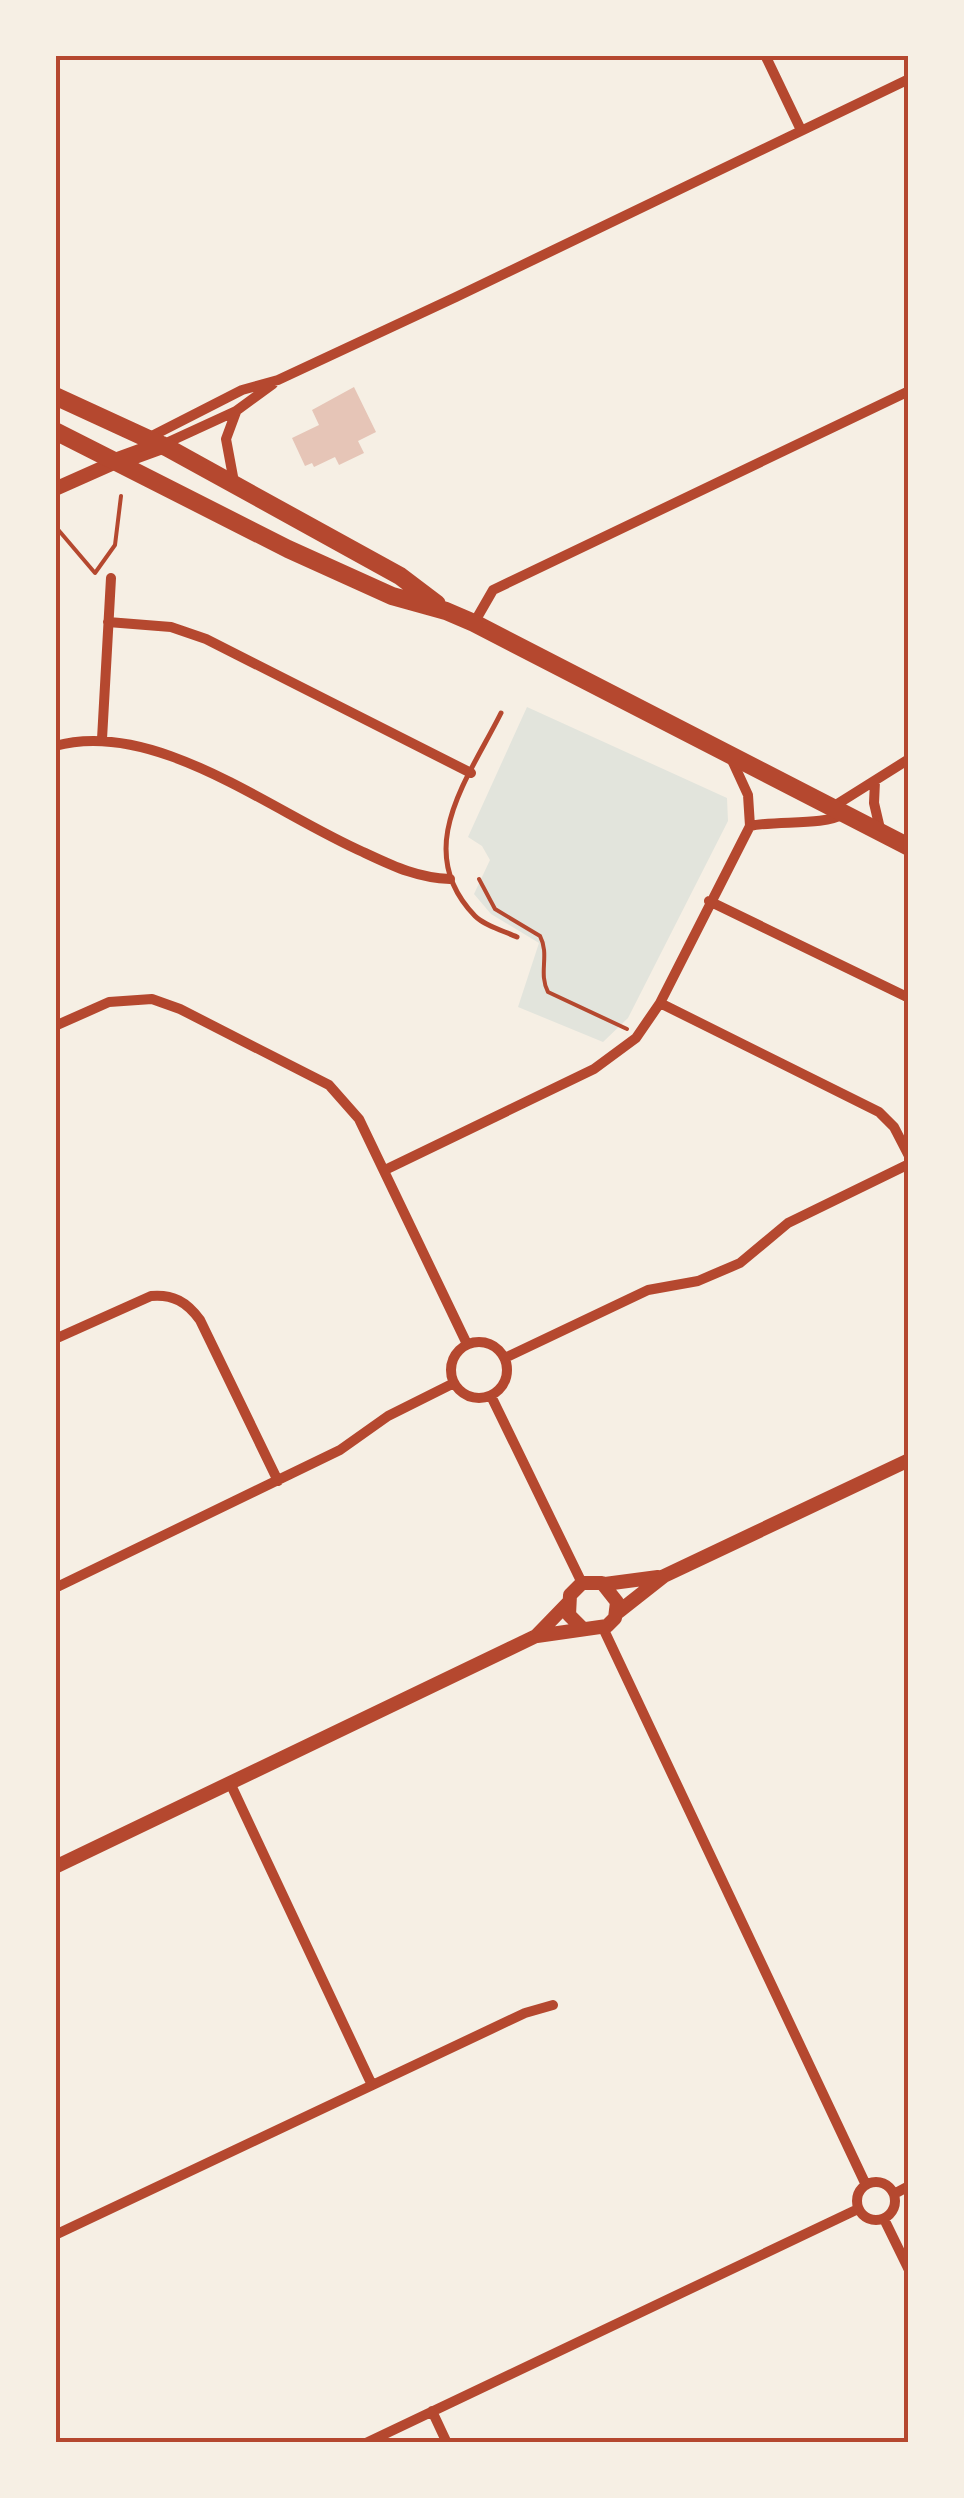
<svg xmlns="http://www.w3.org/2000/svg" width="964" height="2498" viewBox="0 0 964 2498" font-family="Commissioner,sans-serif">
<rect width="100%" height="100%" fill="#f6efe4"/>
<!-- green -->
<path fill="#e2e4dc" d="M527,707L727,798L728,821L628,1018L603,1042L518,1007L539,943L491,914L474,894L490,860L482,846L468,837Z"/>
<!-- building -->
<path fill="#e6c5b7" d="M354,387L376,432L358,441L364,453L339,465L335,457L314,467L312,463L305,466L292,438L319,425L312,410Z"/>
<g fill="none" stroke-linecap="round" stroke-linejoin="round">
<!-- path -->
<path stroke="#b5482f" stroke-width="4" d="M55,526L95,573L115,545L121,496
M479,879L495,909L540,936C550,955 538,973 548,992L627,1029"/>
<!-- service -->
<path stroke="#b5482f" stroke-width="5" d="M501,713C468,779 411,850 475,916C485,926 504,931 517,937"/>
<!-- minor -->
<path stroke="#b5482f" stroke-width="10" d="M765,55L801,130
M148,438L242,390L278,380L456,297L909,79
M162,445L236,411L273,384
M234,482L226,439L236,412
M108,622L171,627L206,639L471,773
M474,623L493,590L909,391
M102,739L111,578
M55,746C155,718 272,812 363,852C393,866 417,878 450,879
M875,781L874,803L881,833
M831,808L909,759
M750,826C777,820 824,826 843,814
M709,901L909,998
M660,1003L879,1112L894,1127L909,1156
M55,1026L109,1002L152,999L180,1009L329,1085L359,1119L467,1344
M385,1170L594,1069L636,1038L660,1003L750,826L748,795L731,758
M55,1339L151,1296C173,1294 187,1302 200,1320L278,1481
M451 1370a28 28 0 1 1 56 0a28 28 0 1 1-56 0Z
M505,1358L648,1290L698,1281L740,1263L788,1223L909,1164
M491,1396L582,1583
M55,1588L340,1450L388,1416L454,1383
M603,1628L866,2185
M231,1785L372,2085
M857 2201a19 19 0 1 1 38 0a19 19 0 1 1-38 0Z
M894,2194L909,2186
M884,2219L909,2270
M55,2235L525,2013L553,2005
M432,2411L447,2443
M366,2443L858,2209"/>
<!-- tertiary -->
<path stroke="#b5482f" stroke-width="14" d="M55,489L118,461
M605,1584L658,1577
M617,1613L664,1576L909,1460
M537,1636L607,1626L615,1618L617,1602L602,1583H582L570,1595L569,1615L583,1629
M55,1867L536,1636L568,1603"/>
<!-- primary -->
<path stroke="#b5482f" stroke-width="18" d="M55,396L168,448L400,576L437,604
M55,431L288,549L392,596L446,611L474,623L909,847
M118,461L162,445"/>
</g>
<!-- border -->
<rect width="964" height="2498" fill="none" stroke="#f6efe4" stroke-width="115"/>
<rect x="58" y="58" width="848" height="2382" fill="none" stroke="#b5482f" stroke-width="4"/>
</svg>
